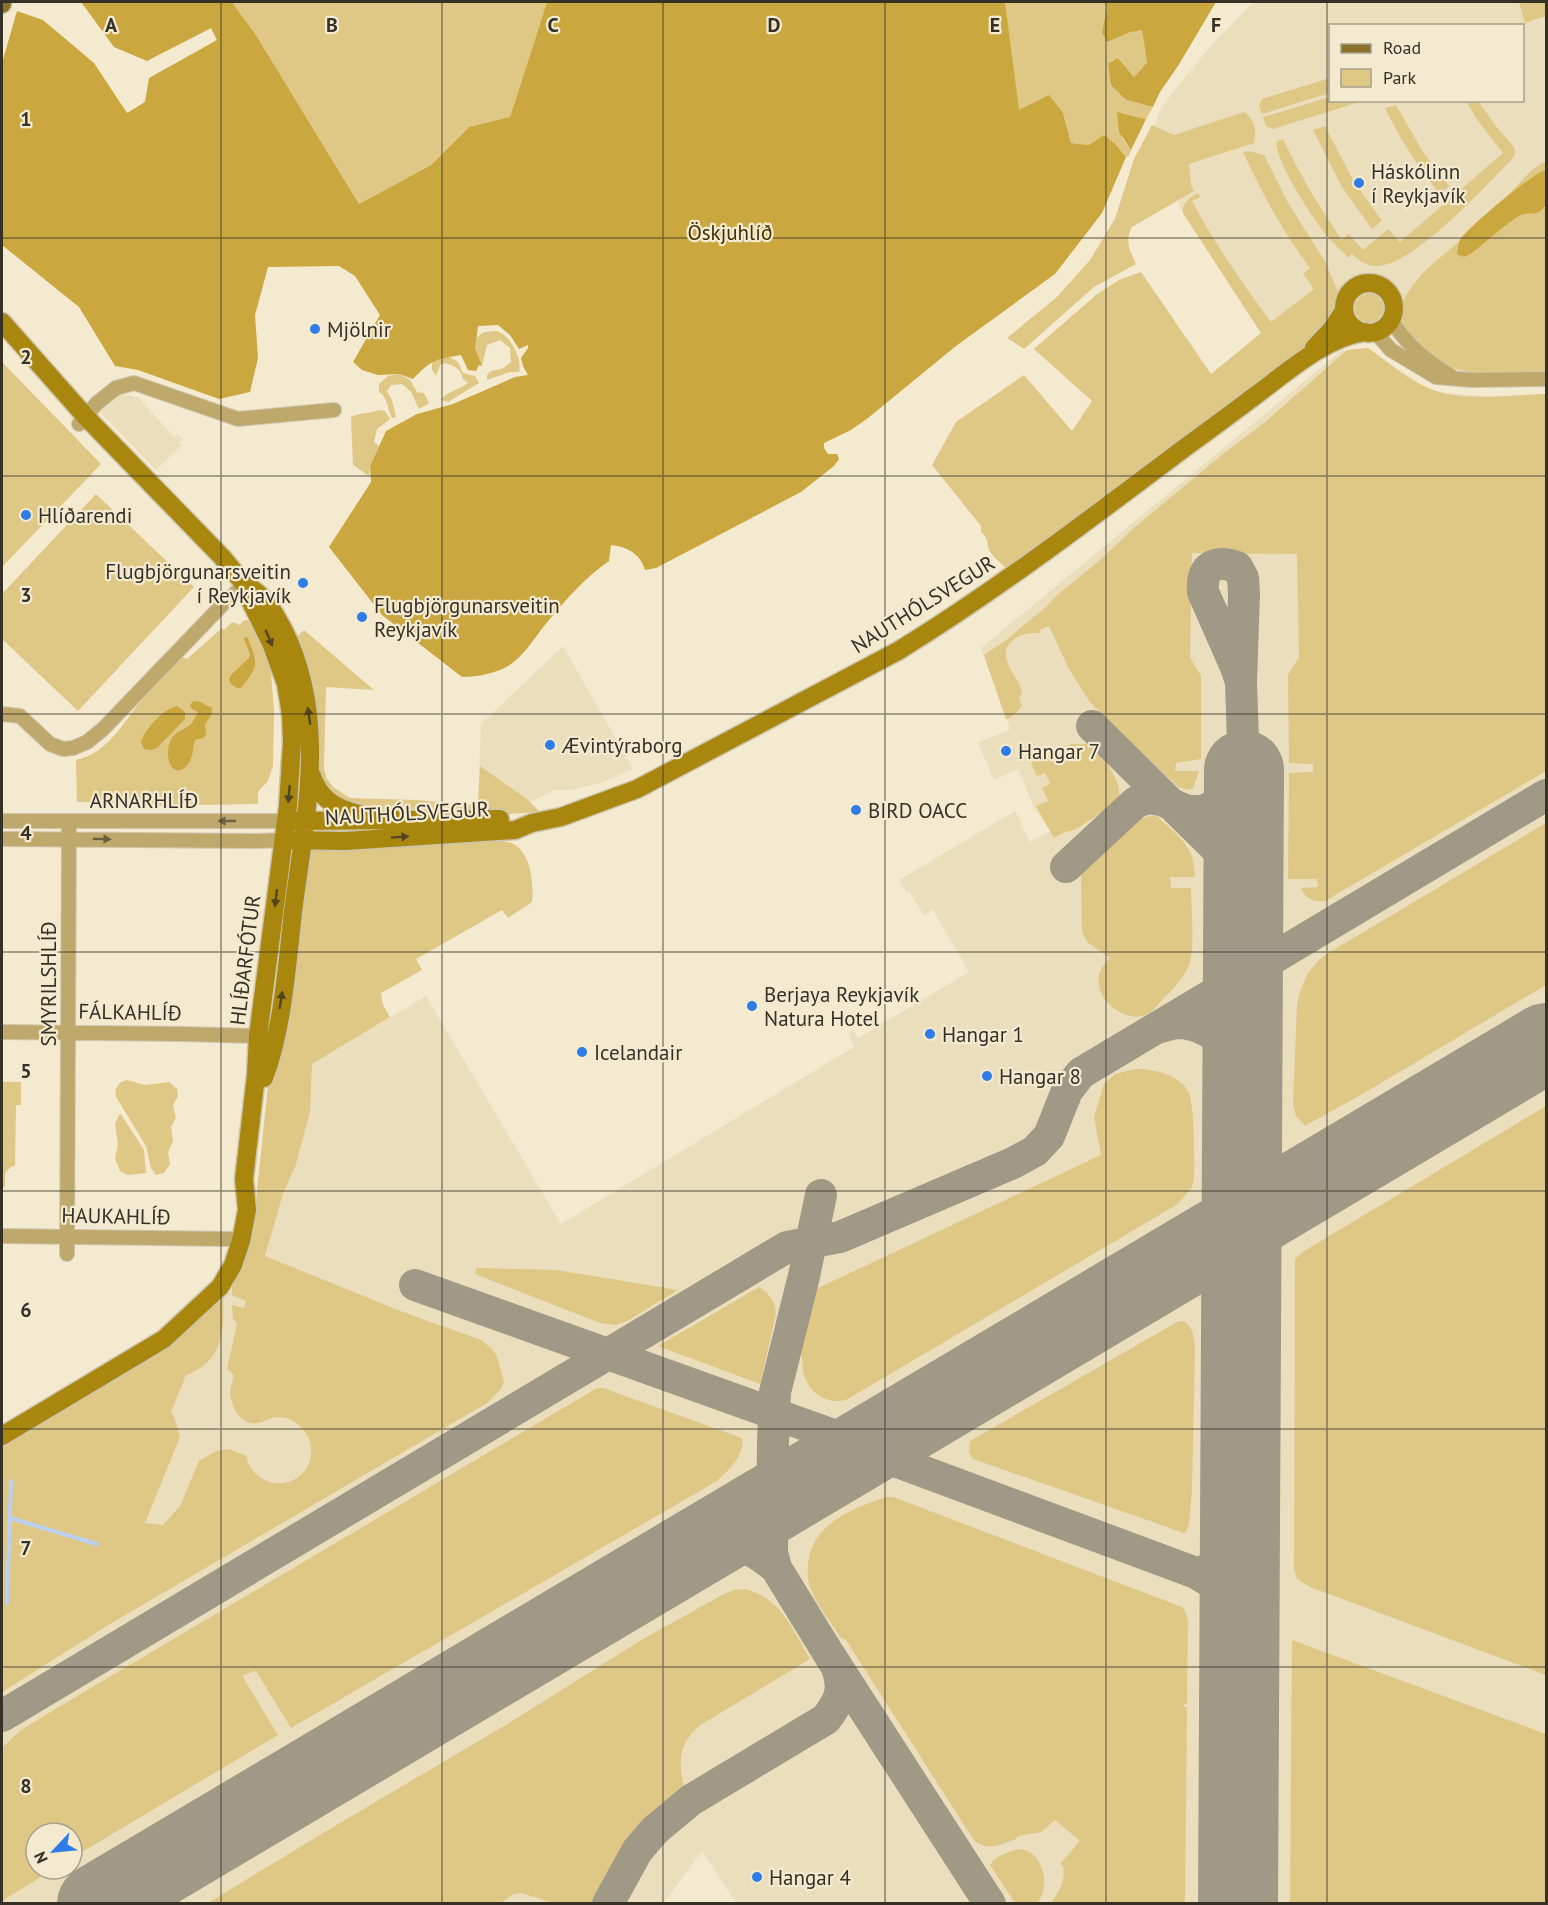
<svg xmlns="http://www.w3.org/2000/svg" width="1548" height="1905" viewBox="0 0 1548 1905" font-family="'PT Sans',sans-serif">
<rect width="100%" height="100%" fill="#f4ead0"/>
<!-- built -->
<path fill="#ebdebd" fill-rule="evenodd" d="M1253,2H1546V374L1461,370L1447,365L1391,320L1381,329L1358,330L1347,318L1261,333L1183,213L1158,153L1152,132L1161,108L1177,87L1209,48ZM1330,26H1522V100H1330Z
M1368,348L1423,386L1440,393L1491,396L1546,394V1903H736L702,1851L664,1903H2V1448L154,1357L198,1319L232,1276L253,1230L268,1086L312,1064L426,996L561,1224L854,1047L848,1033L853,1030L858,1038L969,972L933,910L924,915L909,892L907,893L899,880L1015,811L1023,824L1021,825L1030,842L1050,831L1034,807L1018,769L994,780L978,743L1010,729L981,648L1341,351ZM36,1833H72V1869H36Z
M126,395L138,397L174,437L178,434L182,439L179,442L182,445L156,470L96,408L112,396Z
M563,646L633,769L601,783L570,790H555L524,805H478L481,724Z"/>
<!-- green -->
<path fill="#dfc786" d="M237,2H547L510,117L469,127L431,165L359,204L256,35L232,4Z
M1005,2H1104L1107,6L1102,32L1142,29L1147,64L1134,77L1118,58L1111,85L1126,100L1153,107L1146,119L1123,113L1122,138L1131,150L1129,156L1126,157L1116,145H1089L1071,143L1063,113L1018,111Z
M1519,2H1546V16L1525,23Z
M1330,78V93L1262,114L1259,105L1262,99Z
M1330,97V100L1357,101L1356,103L1273,129L1266,126L1263,117Z
M1466,101H1478L1495,125L1514,147L1515,152L1514,157C1487,184 1415,265 1377,266C1367,267 1359,260 1352,254L1349,258C1338,248 1328,238 1320,227C1310,214 1272,155 1277,141L1283,139C1300,175 1319,207 1342,240L1349,234L1363,250L1388,229L1400,242L1503,153L1478,121Z
M1396,105L1423,152L1449,186L1440,194C1418,167 1400,139 1385,108Z
M1244,112C1255,120 1257,130 1254,143L1189,164L1191,185L1194,191L1132,227C1124,242 1130,250 1136,264L1094,287L1024,349L1007,338L1057,297L1090,260L1115,219L1134,159L1152,125L1174,135Z
M1325,126L1353,180L1382,221L1372,229L1342,187L1313,130Z
M1249,151L1264,155L1288,203L1325,261L1339,294L1337,313L1315,341L1181,445L940,616L1005,567C1000,563 995,558 991,553C985,546 991,540 981,532V526L932,465L956,422L1024,375L1072,431L1092,401L1034,349L1096,295L1119,280L1141,272L1211,374L1261,333L1183,213C1181,204 1190,197 1198,193L1200,197L1192,201C1215,244 1242,283 1271,322L1314,289L1303,274L1310,268C1283,232 1262,193 1243,152Z
M1542,163H1546V374C1506,374 1454,381 1422,350C1413,342 1405,331 1397,322C1404,283 1433,264 1461,240L1459,245L1513,193L1497,206L1532,170Z
M1355 308a14 14 0 1 1 28 0a14 14 0 1 1-28 0Z
M497,331C510,335 523,359 519,372H510L487,380V375L491,371L502,369L511,362L510,348L500,340L487,345L482,366L475,349L476,338L484,332Z
M1368,348C1386,361 1403,376 1422,385C1458,404 1507,395 1546,394V771L1325,901C1314,902 1305,899 1301,888L1318,887L1317,879H1288L1289,773L1313,772V764L1289,763L1288,675L1299,657L1297,554L1192,553L1190,657L1201,676V759L1176,763L1175,771H1199L1193,788L1187,790L1177,786L1099,712L1089,701L1069,669L1049,626L1040,630L1041,633C1031,633 1021,633 1013,640C994,656 1018,675 1022,692L1019,698L1022,706L1013,716L1006,719L984,655L1005,641L1047,606L1056,596L1099,561L1135,527L1223,454L1264,423L1347,350Z
M449,357L458,362L463,373L475,376L479,383L448,402L441,400C446,392 460,389 468,383L463,379C461,369 455,366 445,363L440,365L436,376L432,370V363L439,358Z
M2,362L101,464L2,567Z
M399,374L410,380L417,392L424,393L429,403L419,409L411,392L402,384L391,385L387,391L392,400L396,417L392,418C387,409 388,397 379,392V384L388,376Z
M379,410L385,411L390,419L377,429L374,442L379,446L370,466L369,476L353,465L351,417C361,412 368,414 379,410Z
M96,494L194,587L78,711L2,639V594Z
M244,620L251,621L267,657L271,674L274,710L273,766L268,781L258,792V804L144,806L133,803L77,802L76,760C111,753 127,715 149,691C159,679 170,668 181,657L187,659L222,628L224,630L232,622L240,625Z
M304,630L374,690L326,687L324,769L327,779L333,787L350,798L416,800L478,805L480,766L528,800L540,812L493,815L416,809H362L334,800L320,786L295,644L297,637Z
M1071,744H1092C1104,760 1123,781 1119,801L1076,829L1063,833L1054,838L1036,806L1048,801L1042,788L1050,784L1045,773L1037,776L1031,763L1040,757Z
M1155,815C1177,835 1195,845 1195,877H1170L1171,888H1191C1191,908 1195,943 1190,962C1186,975 1176,986 1167,995C1161,1000 1156,1008 1151,1012C1126,1031 1076,988 1110,958L1087,942L1082,931L1081,873C1101,849 1123,820 1155,815Z
M1546,823V985L1359,1096L1305,1126L1296,1116L1293,1105L1297,1005C1301,984 1308,968 1325,955Z
M495,840C501,841 508,841 514,844C531,854 534,884 532,902L508,918L502,910L416,959L422,970L381,993L383,1005L390,1017L312,1064L310,1112L296,1164L283,1194L265,1256L403,1312L481,1340L491,1348L497,1356L504,1383L501,1389L487,1403L110,1624L2,1692V1448L154,1357L198,1319L223,1288C224,1324 227,1360 186,1375L171,1412L174,1416L180,1437L145,1523L163,1525L180,1506L199,1461L216,1451L229,1449L247,1456C247,1463 250,1467 254,1472C276,1496 315,1479 311,1447C309,1430 293,1416 276,1417C269,1418 264,1422 258,1423C242,1427 231,1407 230,1393C230,1388 233,1381 234,1375L227,1369L237,1324L233,1319L232,1305L244,1308L246,1301L232,1295V1276L253,1230L268,1086L291,976L299,945L300,883L303,857L319,845L404,846Z
M1135,1069C1152,1068 1181,1075 1189,1093C1195,1109 1194,1160 1194,1179L1192,1187L1178,1204L846,1400C825,1405 807,1392 803,1370C802,1363 803,1358 800,1351L816,1289L1101,1155L1094,1117L1104,1084L1115,1074Z
M127,1080L145,1085L169,1082L177,1089L178,1096L173,1105L176,1118L171,1127L173,1141L168,1152L170,1164L164,1173L156,1175L151,1168L146,1146L116,1097C114,1088 118,1082 127,1080Z
M2,1082H21V1105H16L15,1166H12L5,1173V1187H2Z
M1546,1106V1675L1310,1587L1297,1579L1294,1568L1295,1259L1304,1251Z
M120,1113L144,1150L146,1173L128,1175L120,1171L115,1158L118,1144L115,1124Z
M476,1268L556,1270L678,1290L627,1321L616,1325L600,1323L475,1274Z
M759,1287C769,1293 775,1301 776,1314L760,1384L658,1346Z
M1179,1321H1184C1194,1329 1194,1337 1195,1348L1192,1491L1189,1524L1187,1530L1184,1533L973,1459L969,1452L970,1441Z
M597,1388H603L742,1438C745,1455 729,1470 717,1481L291,1728L256,1671L243,1675L244,1679L278,1735L72,1858V1833H36V1869H54L2,1901V1748L21,1730L47,1714Z
M886,1497H893L904,1501L1182,1607L1185,1611L1188,1621L1187,1703L1184,1705V1707H1187L1185,1903H1051C1059,1891 1066,1882 1063,1866L1060,1864L1080,1841L1055,1820L1041,1832L1018,1836L1016,1839C1001,1844 986,1853 973,1839L846,1640L841,1638C831,1622 818,1607 811,1590C807,1579 807,1568 809,1557C817,1521 855,1508 886,1497Z
M745,1589C781,1598 792,1629 810,1659L702,1724C677,1743 678,1763 685,1792C659,1810 636,1831 619,1858C610,1872 605,1891 594,1903H553L521,1893L514,1894L499,1904L208,1903L323,1833L509,1723L643,1639L722,1595L734,1590Z
M1292,1640L1546,1734V1903H1290Z
M1020,1849C1044,1851 1051,1888 1037,1903H1015L990,1865C996,1855 1009,1852 1020,1849Z"/>
<!-- forest -->
<path fill="#cba740" d="M81,2H237L233,4L256,35L359,204L431,165L469,127L510,117L547,2H1005L1019,110L1049,95L1063,113L1071,143L1089,145L1104,135L1116,145L1126,157L1102,213L1055,274L956,346L868,418L851,430L824,443V448L828,454H837L839,459L834,466L801,492L656,568L645,570C640,553 627,547 611,545L609,561C584,578 564,602 544,626C534,639 524,655 511,664C499,673 477,677 462,677L382,615L329,547L371,482L370,466L386,431L417,414L453,404L515,377L528,375L523,366L521,358L528,348V345L519,349L510,335L498,325L478,326L475,348L482,366L479,365L476,371L468,370L461,355C436,359 431,360 413,379L399,374L378,375L362,370L353,362L380,315L355,276L339,266L268,267L255,315L258,358L250,392L219,399L138,370L115,366L79,307L2,245V63L17,11L43,20L94,63L127,113L145,102L149,78L217,40L211,28L147,61L114,47Z
M1104,2H1216L1178,66L1160,92L1153,107L1126,100L1111,85L1108,64L1118,58L1134,77L1147,63L1142,30L1130,32L1107,42L1102,32L1107,7Z
M1117,112L1146,119L1131,150L1119,132Z
M1546,170V205C1536,218 1532,211 1521,215C1514,217 1480,247 1472,253L1464,257L1457,254C1458,250 1458,244 1460,240C1467,228 1534,172 1546,170Z
M245,637L248,638C258,666 259,665 241,688H237L231,684L229,680L231,675L249,658L250,654L244,639Z
M198,701L212,708V714L205,724L206,735L203,738L195,740C193,747 193,757 189,763C174,783 163,758 170,742C174,731 184,731 191,724C194,721 196,715 198,712L192,709L190,706L192,702Z
M177,706L185,712V719L157,748L151,750L144,749L141,742C145,729 163,709 177,706Z"/>
<g fill="none" stroke-linecap="round" stroke-linejoin="round">
<!-- stream -->
<path stroke="#bcd1f1" stroke-width="4" d="M10,1518L97,1544
M7,1603L11,1481"/>
<!-- taxiway -->
<path stroke="#a09986" stroke-width="32" d="M1092,726L1228,860C1231,867 1237,874 1239,881C1249,914 1245,963 1220,988
M1066,867L1136,802L1149,798L1161,800L1188,811H1202L1224,802L1235,790L1244,770L1241,682L1244,593L1243,578L1237,567C1214,559 1201,567 1203,592L1236,667L1241,682
M1157,1028C1164,1026 1173,1023 1180,1023C1219,1026 1232,1053 1242,1086
M821,1195L804,1276L775,1392L773,1442L772,1552L776,1568L830,1656L990,1904
M415,1285L839,1437L866,1439L915,1418
M843,1460L875,1456L895,1461L1196,1573L1226,1591L1234,1599L1239,1613
M772,1530L785,1502L801,1486
M723,1532C742,1517 767,1503 770,1476
M696,1548C735,1543 745,1542 776,1568
M1196,1573C1215,1569 1229,1560 1240,1544
M2,1716L787,1247L840,1237L1013,1163L1035,1151L1049,1136L1067,1091L1081,1073L1546,795
M608,1904L637,1851L655,1830L691,1800L826,1719C841,1699 845,1689 836,1665"/>
<!-- runway -->
<path stroke="#a09986" stroke-width="80" d="M97,1904L1546,1043
M1238,1904L1244,770"/>
<defs>
<path id="street" d="M1391,320C1408,346 1425,360 1451,376
M1375,332L1391,350L1436,377L1472,380L1546,379
M79,424L97,403L116,388L134,383L238,419L334,410
M2,714L20,716L50,744L63,749L73,748L87,742L103,729L226,601L245,585
M2,821H286
M2,839L259,841L284,840
M2,1032L182,1034L258,1036
M2,1236L230,1239
M67,1254L69,822"/>
<path id="secondary" d="M1344 308a25 25 0 1 1 50 0a25 25 0 1 1-50 0Z
M2,322L86,417L222,557L245,585L248,596L271,643L286,684L291,715L292,742L288,806L258,1036L256,1075L244,1179L247,1210L241,1241L233,1265L220,1287L164,1339L2,1436
M1314,348L1331,330L1344,311
M245,585C264,594 273,610 283,629C329,718 305,817 293,912C287,965 283,1028 264,1078
M311,774C320,799 334,808 359,814
M294,821L500,819
M284,840L345,841L515,830L532,823L561,817L637,789L898,651C997,590 1090,519 1183,449C1208,431 1232,413 1256,395C1287,372 1326,337 1365,332"/>
<path id="primary" d="M2,4V2"/>
</defs>
<!-- street casing -->
<use href="#street" stroke="#cec5ae" stroke-width="16"/>
<!-- secondary casing -->
<use href="#secondary" stroke="#cec5ae" stroke-width="21"/>
<!-- primary casing -->
<use href="#primary" stroke="#cec5ae" stroke-width="21"/>
<!-- street -->
<use href="#street" stroke="#bfa86b" stroke-width="14"/>
<!-- secondary -->
<use href="#secondary" stroke="#a9860e" stroke-width="18"/>
<!-- primary -->
<use href="#primary" stroke="#8a7129" stroke-width="18"/>
</g>
<!-- one-way arrows -->
<defs><path id="oneway-solid" d="M-6-.8H1V-3.2L6.5 0L1 3.2V.8H-6Z" transform="scale(1.5)"/></defs>
<g fill="#524621">
<use href="#oneway-solid" transform="translate(269 638) rotate(67)"/>
<use href="#oneway-solid" transform="translate(309 716) rotate(-98)"/>
<use href="#oneway-solid" transform="translate(289 794) rotate(95)"/>
<use href="#oneway-solid" transform="translate(400 837) rotate(-4)"/>
<use href="#oneway-solid" transform="translate(276 898) rotate(97)"/>
<use href="#oneway-solid" transform="translate(281 1000) rotate(-81)"/>
</g>
<g fill="#6c6142">
<use href="#oneway-solid" transform="translate(227 821) rotate(180)"/>
<use href="#oneway-solid" transform="translate(102 839) rotate(1)"/>
</g>
<!-- grid -->
<path fill="none" stroke="#353127" stroke-width="1.5" stroke-opacity="0.55" d="M221,2V1904M442,2V1904M663,2V1904M885,2V1904M1106,2V1904M1327,2V1904M2,238H1546M2,476H1546M2,714H1546M2,952H1546M2,1191H1546M2,1429H1546M2,1667H1546"/>
<!-- markers -->
<g fill="#2f7be7" stroke="#f4ead0" stroke-width="2">
<circle cx="1359" cy="183" r="6"/>
<circle cx="315" cy="329" r="6"/>
<circle cx="26" cy="515" r="6"/>
<circle cx="303" cy="583" r="6"/>
<circle cx="362" cy="617" r="6"/>
<circle cx="550" cy="745" r="6"/>
<circle cx="1006" cy="751" r="6"/>
<circle cx="856" cy="810" r="6"/>
<circle cx="752" cy="1006" r="6"/>
<circle cx="930" cy="1034" r="6"/>
<circle cx="582" cy="1052" r="6"/>
<circle cx="987" cy="1076" r="6"/>
<circle cx="757" cy="1877" r="6"/>
</g>
<g text-anchor="middle" dominant-baseline="central" stroke-width="4.5" stroke-linejoin="round" paint-order="stroke">
<!-- poi labels -->
<g font-size="21" fill="#353127" stroke="#f4ead0" text-anchor="start">
<text x="1371" y="171">Háskólinn<tspan x="1371" dy="24">í Reykjavík</tspan></text>
<text x="327" y="329">Mjölnir</text>
<text x="38" y="515">Hlíðarendi</text>
<text x="291" y="571" text-anchor="end">Flugbjörgunarsveitin<tspan x="291" dy="24">í Reykjavík</tspan></text>
<text x="374" y="605">Flugbjörgunarsveitin<tspan x="374" dy="24">Reykjavík</tspan></text>
<text x="562" y="745">Ævintýraborg</text>
<text x="1018" y="751">Hangar 7</text>
<text x="868" y="810">BIRD OACC</text>
<text x="764" y="994">Berjaya Reykjavík<tspan x="764" dy="24">Natura Hotel</tspan></text>
<text x="942" y="1034">Hangar 1</text>
<text x="594" y="1052">Icelandair</text>
<text x="999" y="1076">Hangar 8</text>
<text x="769" y="1877">Hangar 4</text>
</g>
<!-- park labels -->
<g font-size="21" fill="#3f3003" stroke="#f4ead0">
<text x="730" y="232">Öskjuhlíð</text>
</g>
<!-- street labels -->
<g font-size="21" fill="#353127" stroke="#f4ead0">
<text transform="translate(923 604) rotate(-32)">NAUTHÓLSVEGUR</text>
<text x="144" y="800">ARNARHLÍÐ</text>
<text transform="translate(407 813) rotate(-3)">NAUTHÓLSVEGUR</text>
<text transform="translate(245 960) rotate(-83)">HLÍÐARFÓTUR</text>
<text transform="translate(48 984) rotate(-90)">SMYRILSHLÍÐ</text>
<text transform="translate(130 1012) rotate(1)">FÁLKAHLÍÐ</text>
<text transform="translate(116 1216) rotate(1)">HAUKAHLÍÐ</text>
</g>
</g>
<g font-size="20" text-anchor="middle" font-weight="bold" fill="#353127" stroke="#f4ead0" stroke-width="4.5" stroke-linejoin="round" paint-order="stroke">
<text x="111" y="32">A</text>
<text x="332" y="32">B</text>
<text x="553" y="32">C</text>
<text x="774" y="32">D</text>
<text x="995" y="32">E</text>
<text x="1216" y="32">F</text>
<text x="26" y="126">1</text>
<text x="26" y="364">2</text>
<text x="26" y="602">3</text>
<text x="26" y="840">4</text>
<text x="26" y="1078">5</text>
<text x="26" y="1317">6</text>
<text x="26" y="1555">7</text>
<text x="26" y="1793">8</text>
</g>
<!-- border -->
<rect width="1548" height="1905" fill="none" stroke="#353127" stroke-width="6"/>
<!-- legend -->
<rect x="1329" y="24" width="195" height="78" fill="#f4ead0" stroke="#a8a08c" stroke-width="1.5"/>
<rect x="1341" y="44" width="30" height="9" fill="#8a7129" stroke="#a8a08c" stroke-width="1.5"/>
<text x="1383" y="54" font-size="18" fill="#353127">Road</text>
<rect x="1341" y="69" width="30" height="18" fill="#dfc786" stroke="#a8a08c" stroke-width="1.5"/>
<text x="1383" y="84" font-size="18" fill="#353127">Park</text>
<!-- north arrow -->
<g transform="translate(54 1851) rotate(244)"><circle r="28" fill="#f4ead0" stroke="#a8a08c" stroke-width="1.5"/>
<path d="M0-4.5L10 22L0 15L-10 22Z" fill="#2f7be7"/>
<text y="-9" font-size="16" font-weight="bold" text-anchor="middle" fill="#353127">N</text>
</g>
</svg>
